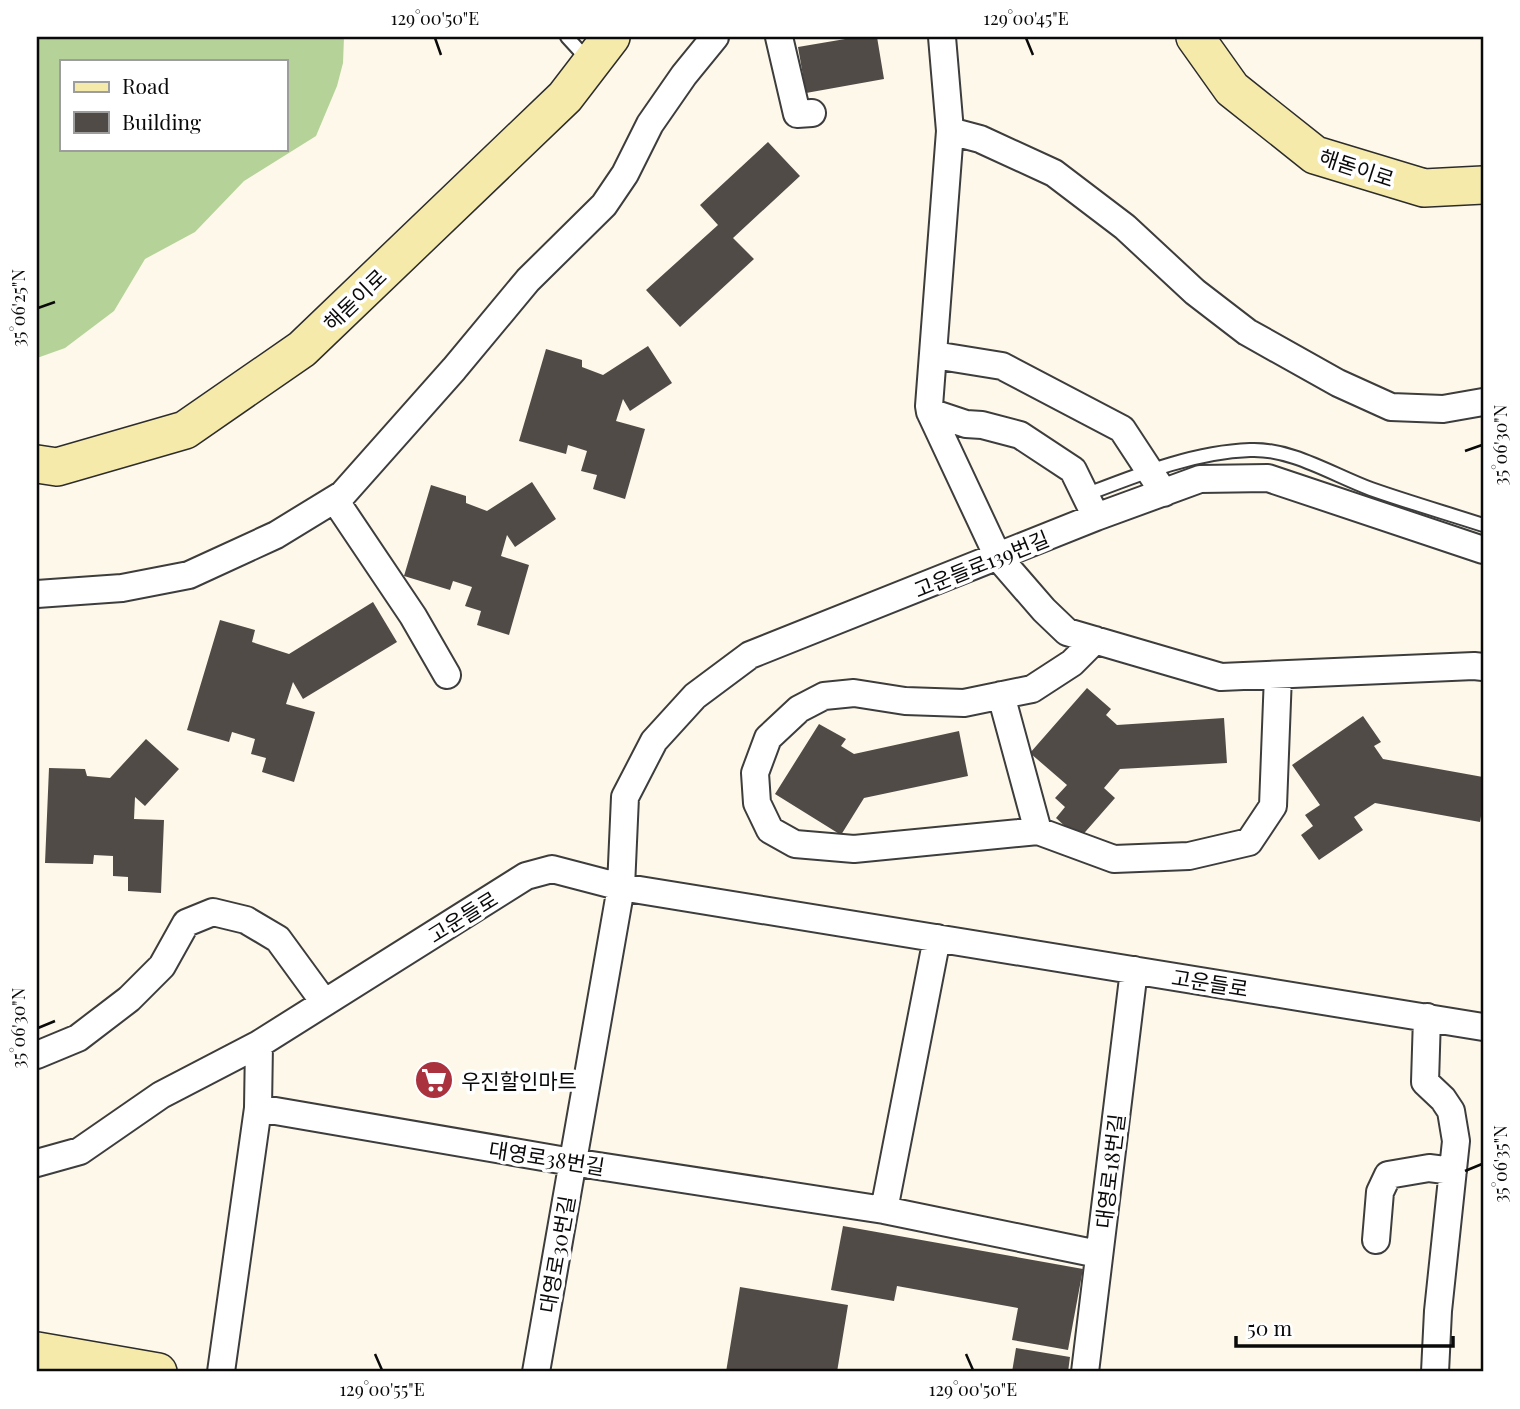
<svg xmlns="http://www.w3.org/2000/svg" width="1520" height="1409" viewBox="0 0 1520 1409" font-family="'Playfair Display','Noto Sans KR',serif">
<rect width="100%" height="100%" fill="#fdf8e9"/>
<!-- forest -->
<path fill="#b5d298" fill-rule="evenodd" d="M37,37H344L343,63L337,86L316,136L244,181L195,232L145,259L114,311L65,348L37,358ZM61,61H285V149H61Z"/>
<!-- building -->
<path fill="#514b48" d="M857,37H877L884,79L806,93L798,47Z
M768,142L800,176L733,238L754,259L680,327L646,290L718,225L700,205Z
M648,346L672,383L630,411L623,399L616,421L645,429L625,499L593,489L597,475L581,471L587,451L568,445L566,454L519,441L546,349L582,360V367L603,375Z
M532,482L556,519L515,547L507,535L501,556L529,565L509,635L477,625L481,611L465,606L472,587L453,581L450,590L404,576L431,485L466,496V503L487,511Z
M373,602L397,642L303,699L293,682L286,704L315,712L294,782L262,772L266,758L251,754L255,739L232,732L229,742L187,730L220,620L255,630L252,642L289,654Z
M1087,688L1111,709L1106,715L1117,725L1224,718L1227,763L1120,769L1104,788L1115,798L1079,839L1056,818L1065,807L1055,798L1067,785L1030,753Z
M1363,716L1381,742L1374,746L1383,759L1483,777V804L1480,822L1375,803L1354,817L1363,830L1319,860L1301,835L1313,826L1305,815L1320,805L1292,765Z
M819,724L846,739L841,746L854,754L959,731L968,776L864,798L841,835L775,794Z
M146,739L179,769L145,806L135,797L134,819L164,820L161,893L128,891V877L113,876V856L94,855L93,864L45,863L49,768L85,769L87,776L110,778Z
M843,1226L1083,1269L1068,1350L1012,1340L1018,1308L897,1286L894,1301L831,1290Z
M740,1287L848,1305L837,1372H726Z
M1016,1348L1070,1357L1068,1372H1012Z"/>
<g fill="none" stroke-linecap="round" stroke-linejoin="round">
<defs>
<path id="lane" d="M567,37L588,60
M1085,495C1137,475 1193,452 1250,450C1291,448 1333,475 1371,489C1408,502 1446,513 1483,525"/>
<path id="street" d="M779,37L797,114L812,113
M942,37L950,131L929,406L930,412L998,557L1044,610L1067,632L1221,677L1474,666L1483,667
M950,131L980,139L1054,173L1125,227L1195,292L1247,332L1338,383L1391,407L1443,409L1483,402
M934,355L1002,366L1122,429L1164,493
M930,412L966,424L982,425L1020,435L1073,470L1096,517
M335,500L413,616L447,675
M37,594L122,588L189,575L276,535L343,494L454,369L528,280L604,205L625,174L650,124L684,75L715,37
M1095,640L1072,663L1032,689L964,703L905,701L854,693L824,696L799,709L768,738L755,773L757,803L770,830L795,844L854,849L1038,831L1114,859L1189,856L1249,842L1273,806L1278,675
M1001,695L1038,831
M1427,1017L1425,1082L1443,1099L1451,1111L1456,1141L1438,1311L1435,1372
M37,1055L78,1038L129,999L162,966L186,923L213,912L246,920L278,939L324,1002
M258,1108L572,1162L884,1210L1098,1254
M37,1163L80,1151L161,1095L259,1044L526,876L552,869L621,887L1483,1027
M884,1210L937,938
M1376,1240L1380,1192L1388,1175L1429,1168L1453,1171
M221,1372L258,1108L259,1044
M536,1372L621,887L625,797L654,741L695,696L750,655L1096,517L1200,479L1268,478L1483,550
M1085,1372L1134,970"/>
<path id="secondary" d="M1195,37L1232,89L1315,155L1424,188L1483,185
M37,464L57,467L185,430L302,349L565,97L611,37
M37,1351L158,1372"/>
</defs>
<!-- lane casing -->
<use href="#lane" stroke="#3d3d3d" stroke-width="16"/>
<!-- street casing -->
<use href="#street" stroke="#3d3d3d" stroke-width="30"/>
<!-- secondary casing -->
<use href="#secondary" stroke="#2c2c2c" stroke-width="40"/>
<!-- lane -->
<use href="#lane" stroke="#fff" stroke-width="12"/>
<!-- street -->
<use href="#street" stroke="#fff" stroke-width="26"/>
<!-- secondary -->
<use href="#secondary" stroke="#f6eaab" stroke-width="37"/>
</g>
<!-- ticks -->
<path fill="none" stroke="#0a0a0a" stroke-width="2.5" d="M435,38L441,55M1026,38L1033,55M38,308L55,302M1465,451L1482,445M38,1028L55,1021M1465,1171L1482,1164M375,1354L382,1370M966,1354L973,1370"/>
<!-- icons -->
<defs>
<symbol id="supermarket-disc" viewBox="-11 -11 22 22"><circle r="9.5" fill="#aa323e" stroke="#fff"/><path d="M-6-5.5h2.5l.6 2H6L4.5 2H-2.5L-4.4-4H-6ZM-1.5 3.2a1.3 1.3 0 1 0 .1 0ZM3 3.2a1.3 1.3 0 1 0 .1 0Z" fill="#fff"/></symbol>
</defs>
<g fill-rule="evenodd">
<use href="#supermarket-disc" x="412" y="1058" width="44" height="44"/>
</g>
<g text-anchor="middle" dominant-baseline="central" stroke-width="7" stroke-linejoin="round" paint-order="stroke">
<!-- street labels -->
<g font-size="21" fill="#0a0a0a" stroke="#fff">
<text transform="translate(1357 167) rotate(18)">해돋이로</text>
<text transform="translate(354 299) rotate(-44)">해돋이로</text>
<text transform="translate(981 563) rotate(-22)">고운들로139번길</text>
<text transform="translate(462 916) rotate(-32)">고운들로</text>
<text transform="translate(1210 982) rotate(9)">고운들로</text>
<text transform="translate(547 1157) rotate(9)">대영로38번길</text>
<text transform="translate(1109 1171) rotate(-83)">대영로18번길</text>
<text transform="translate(556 1254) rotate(-80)">대영로30번길</text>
</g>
<!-- poi labels -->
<g font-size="21" fill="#0a0a0a" stroke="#fff" text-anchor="start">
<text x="461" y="1080">우진할인마트</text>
</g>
</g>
<!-- border -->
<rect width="1520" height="1409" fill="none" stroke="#ffffff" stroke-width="77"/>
<!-- legend -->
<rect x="60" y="60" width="228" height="91" fill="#ffffff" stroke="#9d9d9d" stroke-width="2"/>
<rect x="74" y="82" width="35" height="10" fill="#f6eaab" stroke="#9d9d9d" stroke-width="2"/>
<text x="122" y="94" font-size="21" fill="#0a0a0a">Road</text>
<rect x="74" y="112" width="35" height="21" fill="#514b48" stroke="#9d9d9d" stroke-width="2"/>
<text x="122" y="130" font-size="21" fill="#0a0a0a">Building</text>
<!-- scale -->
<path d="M1236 1336v10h217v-10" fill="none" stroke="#0a0a0a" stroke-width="3.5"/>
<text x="1247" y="1336" font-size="21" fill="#0a0a0a" stroke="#ffffff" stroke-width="5" paint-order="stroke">50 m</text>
<rect x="38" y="38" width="1444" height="1332" fill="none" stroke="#0a0a0a" stroke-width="2.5"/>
<g font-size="18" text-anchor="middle" fill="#0a0a0a">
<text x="435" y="25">129°00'50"E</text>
<text x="1026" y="25">129°00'45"E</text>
<text transform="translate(19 308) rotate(-90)" y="6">35°06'25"N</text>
<text transform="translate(1501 445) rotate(-90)" y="6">35°06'30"N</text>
<text transform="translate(19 1028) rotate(-90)" y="6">35°06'30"N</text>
<text transform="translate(1501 1164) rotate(-90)" y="6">35°06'35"N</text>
<text x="382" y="1396">129°00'55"E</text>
<text x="973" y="1396">129°00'50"E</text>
</g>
</svg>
